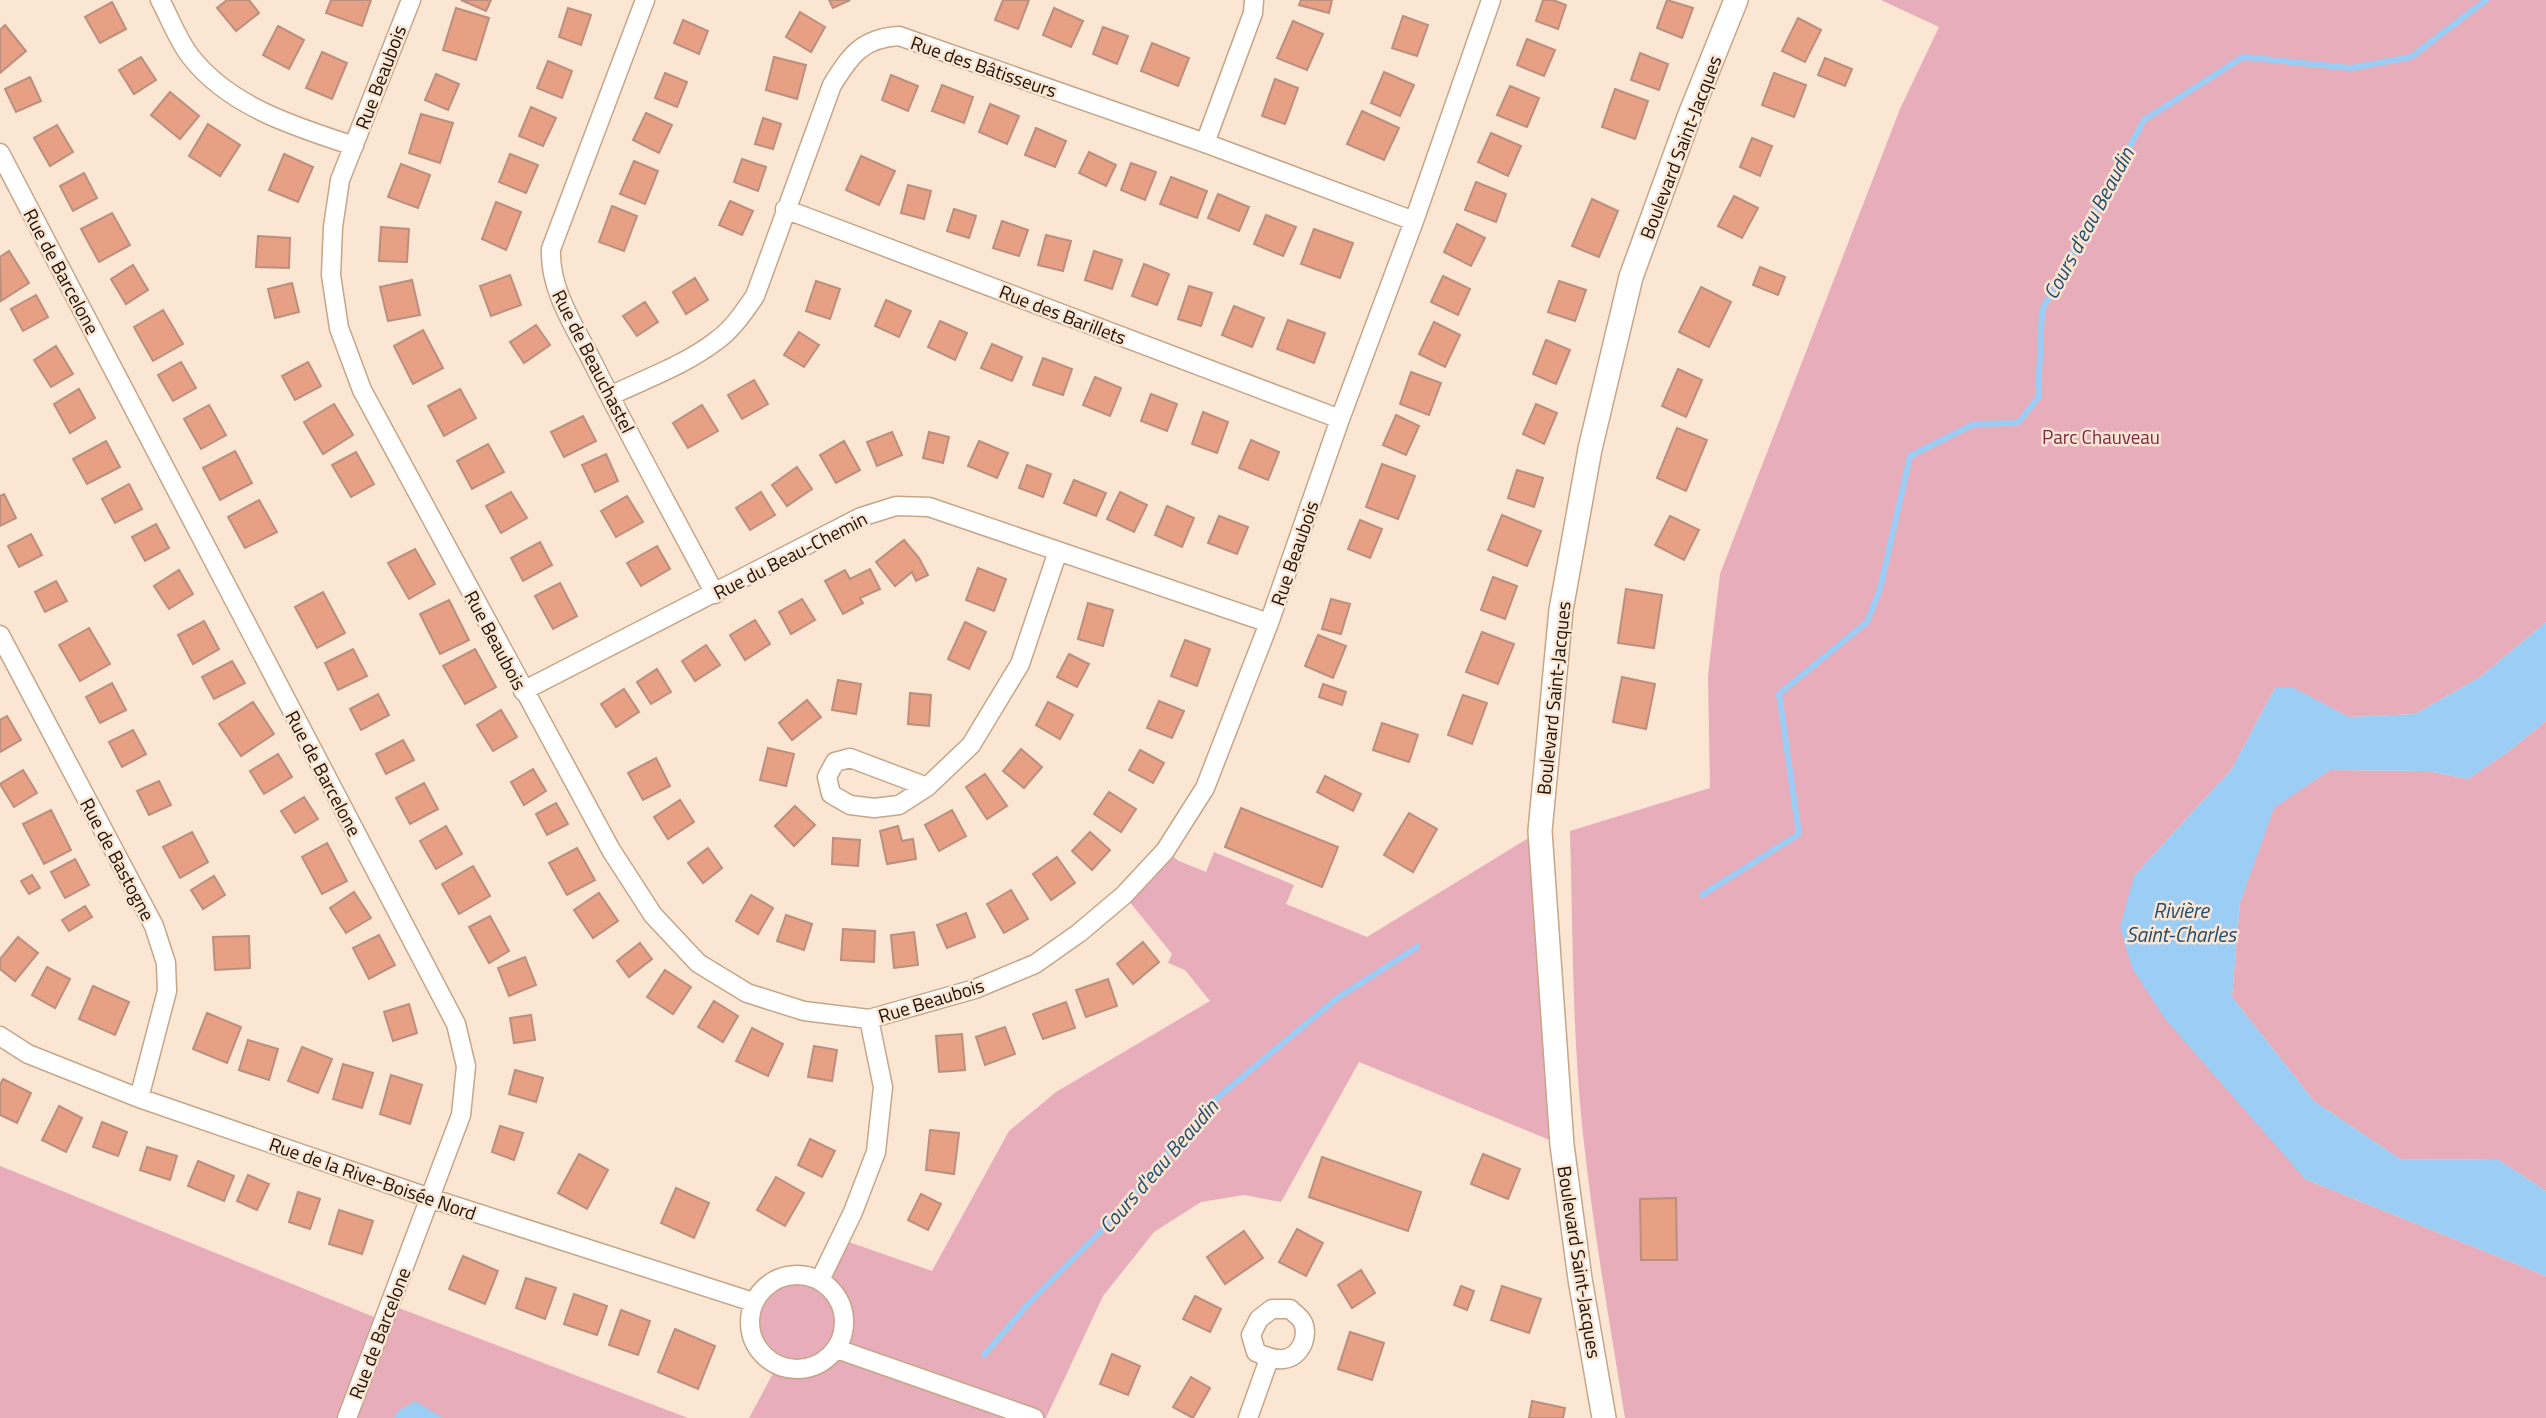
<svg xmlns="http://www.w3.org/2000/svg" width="2546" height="1418" viewBox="0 0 2546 1418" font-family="'Titillium Web',sans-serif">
<rect width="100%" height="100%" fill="#fbe5d3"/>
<!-- green -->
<path fill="#e7adba" d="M1881,0H2546V622L2480,677L2415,714L2349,717L2294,689L2275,688L2231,770L2134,876L2305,1179L2546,1276V1418H1625C1610,1324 1593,1229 1583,1134C1572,1033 1573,932 1570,831L1710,788L1708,676L1720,574L1900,109L1939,27Z
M2546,721V1191L2499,1160L2400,1159L2314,1101L2232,997L2240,903L2273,808L2330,770L2428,771L2468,779L2508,752Z
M1540,831L1562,1145L1359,1062L1281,1202L1244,1195L1201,1202L1154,1232L1103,1296L1046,1418H749L777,1366C770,1360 758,1352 754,1343C740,1314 761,1278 793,1274C801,1273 812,1278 820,1280L840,1239L932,1271L1009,1131L1056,1092L1210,1001L1185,970L1168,963L1172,954L1124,895L1165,851L1179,861L1206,872L1214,852L1294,885L1286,904L1367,937Z
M0,1166L384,1321L391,1305L688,1418H0Z"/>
<!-- water -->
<path fill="#9ccdf4" d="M2546,622V721L2508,752L2468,779L2428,771L2330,770L2274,808L2240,903L2232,997L2314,1101L2400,1159L2499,1160L2546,1191V1276L2305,1179L2165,1019L2132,968L2120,927L2134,876L2231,770L2275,688H2294L2349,717L2415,714L2480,677Z
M415,1401L443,1418H394L398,1411Z"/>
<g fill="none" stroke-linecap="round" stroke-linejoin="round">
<!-- stream -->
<path stroke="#9ccdf4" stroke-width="6" d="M1702,895L1799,834L1779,694L1867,622L1880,589L1910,456L1974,424L2018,423L2038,398L2042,310L2144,120L2243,57L2351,68L2411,57L2486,0
M984,1355L1029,1303L1113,1219L1205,1108L1336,999L1417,947"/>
</g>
<!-- building -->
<path fill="#e7a084" stroke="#ba8f7e" stroke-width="2" d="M227,0H249L259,13L236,31L217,8Z
M331,0H371L362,26L326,13Z
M461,0H491L486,11Z
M829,0H850L833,8Z
M1003,0H1029L1018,29L995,20Z
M1301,0H1332L1329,13L1299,5Z
M1543,0H1553L1566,5L1558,29L1536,21Z
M1667,0L1693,8L1682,38L1657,28Z
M112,2L126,29L100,43L85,17Z
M456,8L489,18L476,60L443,50Z
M568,8L591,15L581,45L559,37Z
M1054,8L1083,21L1071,47L1043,35Z
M800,12L825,27L811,52L786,37Z
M1403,16L1428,25L1417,56L1392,48Z
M1798,18L1821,30L1805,62L1782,51Z
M683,20L708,31L699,54L674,43Z
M1293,21L1323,34L1307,70L1277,58Z
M5,25L26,51L0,73V30Z
M278,26L304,40L289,69L263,55Z
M1103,27L1128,36L1117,64L1093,54Z
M1527,39L1555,50L1544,76L1517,65Z
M1152,43L1189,58L1178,86L1141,71Z
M322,52L347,63L332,99L306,88Z
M1640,53L1668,64L1659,90L1631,80Z
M141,57L156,80L134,94L119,70Z
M774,57L806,65L797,99L766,90Z
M1825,58L1852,69L1845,86L1818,75Z
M548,61L572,71L562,98L537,88Z
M1384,72L1414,85L1400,116L1371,103Z
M665,73L687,82L677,107L655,98Z
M1774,73L1806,85L1794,117L1762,105Z
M436,74L459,84L448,110L425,100Z
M891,75L918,86L908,111L882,100Z
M30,77L41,101L16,112L5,89Z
M1275,79L1298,88L1285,124L1262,116Z
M942,85L973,97L964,123L932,111Z
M1510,86L1539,98L1527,127L1497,115Z
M1615,89L1648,101L1635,139L1602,127Z
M170,92L199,116L180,139L151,115Z
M990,104L1019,116L1007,144L979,132Z
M531,107L556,118L543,146L519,136Z
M1362,111L1399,128L1384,160L1347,144Z
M646,113L672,125L659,153L633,140Z
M421,114L453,123L440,163L409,153Z
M763,118L781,124L773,149L755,144Z
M208,124L240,145L220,176L189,156Z
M57,125L73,152L50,166L34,138Z
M1036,128L1066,141L1055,167L1025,155Z
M1491,133L1521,146L1508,176L1478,162Z
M1752,138L1772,146L1760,176L1740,167Z
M1089,152L1116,165L1106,186L1079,173Z
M284,154L313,167L298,202L269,190Z
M510,154L538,165L526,193L499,182Z
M861,156L895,171L879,205L846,190Z
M742,159L766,167L758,191L734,182Z
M634,161L658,171L645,204L620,194Z
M1131,163L1156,172L1145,200L1121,190Z
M401,164L430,175L418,208L388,197Z
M84,173L97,198L73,211L60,186Z
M1171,177L1207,191L1197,218L1160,204Z
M1476,182L1506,194L1496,222L1465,210Z
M908,185L931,191L924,219L901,213Z
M1218,194L1249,207L1239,231L1208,218Z
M1734,196L1758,208L1742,238L1718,226Z
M1592,199L1618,211L1599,257L1572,246Z
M730,201L753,211L742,235L719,225Z
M496,202L521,212L506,250L482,239Z
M612,206L637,216L624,251L599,242Z
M954,209L976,216L969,238L947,231Z
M112,213L130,245L99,262L81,229Z
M1266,215L1296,227L1283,256L1254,244Z
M1002,221L1028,230L1019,256L993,248Z
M1457,224L1485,238L1471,266L1444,252Z
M381,227L409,229L407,262L379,261Z
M1314,229L1353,243L1340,278L1301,264Z
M1046,235L1071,241L1063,271L1038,265Z
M258,236L290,238L289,268L256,267Z
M9,251L29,283L1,301L0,257Z
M1094,251L1122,260L1112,289L1085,280Z
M1144,264L1169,274L1157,305L1132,296Z
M133,265L148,290L126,304L111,279Z
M1760,267L1785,277L1778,295L1753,285Z
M510,275L521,305L491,316L480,286Z
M1443,276L1470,289L1458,315L1431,302Z
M695,278L708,300L686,314L673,292Z
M412,280L420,315L388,321L380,287Z
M816,281L840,289L830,319L806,311Z
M1559,281L1586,290L1575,321L1548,312Z
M292,283L299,312L275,318L268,289Z
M1189,286L1212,293L1201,326L1178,319Z
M1701,287L1731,302L1709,347L1679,332Z
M36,295L48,317L23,331L11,309Z
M886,300L911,311L899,337L875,326Z
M645,302L658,322L637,336L623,316Z
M1234,306L1264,318L1252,347L1222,335Z
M163,310L183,344L153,361L134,327Z
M1288,320L1325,333L1314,363L1277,349Z
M940,321L967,333L955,360L928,347Z
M1434,322L1460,335L1445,367L1419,354Z
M536,325L550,345L524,363L510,342Z
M423,330L443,368L413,384L394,346Z
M799,332L819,345L804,367L784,355Z
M1546,340L1570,350L1556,384L1533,374Z
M992,344L1022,357L1012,381L981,368Z
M56,346L73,374L51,387L34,360Z
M1043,358L1072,369L1063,395L1033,385Z
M181,362L196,388L173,401L158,375Z
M308,362L321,386L295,400L282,376Z
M1678,369L1702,380L1686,417L1662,406Z
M1411,372L1441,383L1429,415L1400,404Z
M1095,377L1121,388L1110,416L1083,405Z
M754,380L768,404L742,419L728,395Z
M79,389L95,418L70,433L54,404Z
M460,389L476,418L444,436L428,406Z
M1151,394L1177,404L1167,431L1141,421Z
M334,404L353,435L323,454L304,422Z
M1536,404L1557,413L1544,444L1523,434Z
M209,405L226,435L201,449L184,419Z
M702,405L718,431L688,448L673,423Z
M1203,412L1228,422L1217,453L1192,444Z
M1396,415L1419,426L1406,455L1383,445Z
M583,416L596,441L564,457L551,432Z
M1677,428L1707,440L1686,491L1657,478Z
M892,432L902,455L877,466L867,442Z
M929,432L949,437L943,463L923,458Z
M1251,440L1279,452L1268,480L1239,468Z
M106,441L120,467L87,484L73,459Z
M844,441L860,470L836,483L820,455Z
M979,441L1008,453L997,478L968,466Z
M488,444L504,472L472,489L457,461Z
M235,451L252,483L220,500L203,468Z
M356,452L374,484L351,497L332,465Z
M606,454L618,481L595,492L582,465Z
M1382,464L1415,476L1398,519L1366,507Z
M1027,465L1051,474L1043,497L1019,488Z
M797,467L812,489L787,506L772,485Z
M1517,470L1543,478L1534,507L1508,498Z
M1074,480L1106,493L1096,516L1064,503Z
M129,484L142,509L115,523L102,499Z
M511,492L527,518L501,533L486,506Z
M761,492L775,515L750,530L736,508Z
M1120,492L1147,505L1134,532L1107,519Z
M4,494L16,518L0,526V496Z
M627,496L643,522L616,537L601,511Z
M259,500L277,532L245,548L228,517Z
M1167,506L1194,518L1182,547L1155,535Z
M1502,515L1541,531L1527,566L1488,550Z
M1219,516L1248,527L1237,554L1208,543Z
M1670,516L1699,530L1684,560L1655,545Z
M1360,520L1382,529L1370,558L1348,549Z
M156,524L169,548L145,561L132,537Z
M31,534L42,555L19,567L8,546Z
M904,540L919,558L928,575L916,581L912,572L895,586L876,562Z
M540,542L552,565L523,581L511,558Z
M657,546L670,569L641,586L627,563Z
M415,549L435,584L409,599L388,563Z
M978,568L1006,579L994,611L966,600Z
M870,569L880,589L860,598L863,603L843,614L825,581L845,570L850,579Z
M179,570L193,594L169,609L154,586Z
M1493,577L1517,586L1505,619L1481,610Z
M56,581L67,601L45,612L35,592Z
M560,583L577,616L553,629L535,596Z
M1626,589L1662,595L1654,648L1618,643Z
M323,592L345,633L317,648L295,607Z
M802,599L815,620L791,634L779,612Z
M1331,599L1350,604L1341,634L1322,629Z
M449,600L469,640L440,654L420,614Z
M1088,603L1113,610L1103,646L1078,639Z
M755,620L770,644L745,660L730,635Z
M204,621L219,649L193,664L178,635Z
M965,622L986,632L969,669L948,659Z
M89,628L110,664L80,681L59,645Z
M1482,632L1514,644L1498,684L1466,672Z
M1318,635L1346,646L1333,678L1305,666Z
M1185,640L1210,649L1197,686L1171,676Z
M706,645L720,665L695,681L682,661Z
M353,649L367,676L338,690L325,663Z
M475,649L496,687L465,704L443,666Z
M1069,654L1089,664L1077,687L1057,677Z
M232,661L245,683L214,699L202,677Z
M657,669L671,692L651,704L637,682Z
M1622,677L1655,684L1646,729L1613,722Z
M838,680L861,684L856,714L832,710Z
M112,683L126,710L100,723L86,697Z
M1323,684L1346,692L1342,705L1319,697Z
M624,689L639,712L616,727L601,704Z
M910,693L931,695L929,726L908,724Z
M378,694L389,715L361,730L350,709Z
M1463,695L1487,703L1472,744L1448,735Z
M807,700L821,717L792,740L779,723Z
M1159,701L1184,711L1172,738L1147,728Z
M253,702L274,734L241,756L219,724Z
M1048,702L1073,715L1060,739L1036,725Z
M501,710L517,737L493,751L477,725Z
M7,716L21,740L0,752V720Z
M1382,723L1418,735L1409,762L1373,750Z
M133,730L146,754L122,767L109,742Z
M403,740L414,760L386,774L376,754Z
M768,748L794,754L786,786L760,780Z
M1021,749L1042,767L1024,788L1003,771Z
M1140,750L1164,763L1153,783L1129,770Z
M278,754L292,777L264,794L250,771Z
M656,758L670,786L643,800L628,773Z
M533,769L546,791L524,805L511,782Z
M23,770L37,793L14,807L0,784Z
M985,774L1007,806L987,819L966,787Z
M1325,776L1361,794L1353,811L1317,792Z
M159,781L171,805L149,815L137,791Z
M424,783L438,809L410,824L396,798Z
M1109,792L1136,809L1121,832L1094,814Z
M304,797L318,819L295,833L281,811Z
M680,800L694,822L668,839L654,817Z
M556,803L568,824L547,835L536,814Z
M795,806L815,825L794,846L775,826Z
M1241,808L1338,847L1322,887L1225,847Z
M51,810L71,850L44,864L23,824Z
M952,810L966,836L939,851L925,825Z
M1409,813L1437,829L1413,872L1384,855Z
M446,826L462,854L436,869L420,841Z
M898,826L902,841L913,839L916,859L887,864L880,831Z
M192,832L208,862L180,878L163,847Z
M1090,832L1110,850L1092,870L1072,851Z
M833,838L860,840L858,866L832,864Z
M327,843L347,881L322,894L302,857Z
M577,848L595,880L567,895L549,863Z
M708,848L722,868L703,883L688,863Z
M1057,857L1075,883L1051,900L1033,874Z
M75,859L89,885L65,898L51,872Z
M473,866L490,896L459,914L442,884Z
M32,875L40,888L29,894L21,881Z
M214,876L225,895L203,909L191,890Z
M1011,890L1028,919L1004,933L987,904Z
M354,892L371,918L346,933L330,908Z
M599,893L618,921L593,938L574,910Z
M751,895L773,908L758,934L736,921Z
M85,906L92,917L69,931L62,920Z
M966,913L975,937L947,948L937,925Z
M786,915L812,924L804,950L777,941Z
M490,916L509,951L489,963L469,927Z
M843,929L875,931L874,962L841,960Z
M914,932L918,965L894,968L891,935Z
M379,935L395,965L369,979L353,948Z
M249,936L250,968L215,970L213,937Z
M18,937L38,953L15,981L0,969V959Z
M1143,942L1159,962L1133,984L1117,964Z
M640,943L652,959L629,977L617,961Z
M525,957L536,985L509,996L498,968Z
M47,967L70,979L55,1008L32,995Z
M665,970L691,987L673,1014L647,997Z
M1108,979L1117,1006L1086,1017L1076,990Z
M93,986L129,1002L115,1035L79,1019Z
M714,1001L738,1016L723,1042L698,1027Z
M1066,1002L1075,1028L1043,1039L1033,1014Z
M409,1004L417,1033L393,1041L384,1012Z
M207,1013L241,1027L227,1063L193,1049Z
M531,1015L535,1040L514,1043L510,1018Z
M1005,1027L1015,1054L985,1065L976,1037Z
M752,1028L783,1044L768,1076L736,1061Z
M962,1034L965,1070L939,1072L936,1036Z
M248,1040L278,1049L269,1080L239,1070Z
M814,1046L837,1050L832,1081L808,1077Z
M302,1047L332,1059L318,1093L288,1081Z
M343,1064L373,1073L362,1108L333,1099Z
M515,1070L543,1078L536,1102L509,1094Z
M391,1075L422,1085L410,1124L380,1114Z
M3,1079L31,1093L17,1123L0,1115V1085Z
M59,1106L82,1118L66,1152L42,1140Z
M102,1122L127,1132L118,1156L93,1147Z
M500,1126L523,1133L514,1160L492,1152Z
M930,1130L959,1133L954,1174L926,1170Z
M810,1139L835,1151L822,1177L798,1165Z
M147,1147L177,1156L170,1180L140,1170Z
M579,1154L608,1170L587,1209L558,1193Z
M1483,1154L1520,1169L1508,1199L1471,1184Z
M1322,1157L1421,1192L1408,1231L1309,1197Z
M198,1161L234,1176L224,1201L188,1186Z
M248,1175L269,1184L257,1210L237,1201Z
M776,1177L804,1193L785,1226L757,1210Z
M676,1188L709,1203L694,1238L661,1223Z
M298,1192L320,1199L310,1229L289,1222Z
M921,1194L941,1204L928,1230L908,1220Z
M1676,1198L1677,1260H1641L1640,1199Z
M339,1210L373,1221L362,1254L329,1244Z
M1297,1229L1323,1243L1306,1276L1279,1262Z
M1244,1231L1263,1258L1225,1284L1207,1257Z
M463,1256L498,1271L485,1304L449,1289Z
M1361,1270L1375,1293L1352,1308L1338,1285Z
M526,1278L556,1288L545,1319L516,1308Z
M1461,1286L1474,1291L1467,1310L1454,1305Z
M1502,1286L1541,1299L1529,1333L1491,1320Z
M574,1294L607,1306L597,1335L564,1324Z
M1195,1296L1221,1309L1210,1332L1183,1319Z
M621,1310L650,1321L638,1355L609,1345Z
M675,1329L715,1346L698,1389L658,1372Z
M1350,1332L1384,1343L1372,1380L1338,1369Z
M1112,1354L1140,1366L1128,1395L1100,1384Z
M1191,1377L1210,1388L1193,1418L1173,1407Z
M1532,1401L1565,1408L1563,1418H1529Z"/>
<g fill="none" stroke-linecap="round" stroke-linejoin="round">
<defs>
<path id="minor" d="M160,0C170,18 178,41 191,57C230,107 296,127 354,146
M411,0L340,180L333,227L331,275L339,328L362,390L611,850L653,915L698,963L747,993L804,1011L869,1019L975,989L1035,964L1079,933L1124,895L1165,851L1205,788L1269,623L1340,419L1414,221L1491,0
M645,0L551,249C549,291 577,330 595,367C633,443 675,518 715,594
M1205,143L1253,13L1254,0
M0,153L456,1024L466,1066L461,1115L347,1418
M785,209L1340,419
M610,396C645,379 685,365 716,341C732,330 744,312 755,296L832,85C850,56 862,38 899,36L1205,143L1414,221
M0,635L154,926L166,963L167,991L139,1098
M523,691L861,517L896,506L929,507L1269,623
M927,787L850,758L835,762L827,777L831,794L850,805L874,808L899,805L927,787L971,745L1020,664L1058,551
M0,1036L28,1054L139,1098L430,1198L753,1302
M750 1322a47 47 0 1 1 94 0a47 47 0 1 1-94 0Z
M820,1280L853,1212L876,1152L883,1087L869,1019
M1272,1309H1290C1294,1313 1300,1317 1302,1321C1306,1328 1305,1337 1303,1343C1293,1365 1274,1361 1256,1352L1251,1335L1259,1319Z
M837,1349L1034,1418
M1248,1418L1269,1359"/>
<path id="tertiary" d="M1604,1418L1580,1279L1562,1145L1540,831L1561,610L1590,449L1631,277L1689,117L1736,0"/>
</defs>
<!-- minor casing -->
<use href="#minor" stroke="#c7a587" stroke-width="21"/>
<!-- tertiary casing -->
<use href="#tertiary" stroke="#c7a587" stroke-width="26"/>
<!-- minor -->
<use href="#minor" stroke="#fff" stroke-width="18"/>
<!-- tertiary -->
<use href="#tertiary" stroke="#fff" stroke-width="23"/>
</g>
<g text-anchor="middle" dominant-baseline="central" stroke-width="5" stroke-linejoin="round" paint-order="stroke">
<!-- street labels -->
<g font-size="19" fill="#1e1207" stroke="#fbe5d3">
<text transform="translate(984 66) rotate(19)">Rue des Bâtisseurs</text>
<text transform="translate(380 77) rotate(-69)">Rue Beaubois</text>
<text transform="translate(1680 147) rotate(-69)">Boulevard Saint-Jacques</text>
<text transform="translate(62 271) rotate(62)">Rue de Barcelone</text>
<text transform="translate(1063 314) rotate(21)">Rue des Barillets</text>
<text transform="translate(594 361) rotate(63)">Rue de Beauchastel</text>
<text transform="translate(1294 553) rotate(-71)">Rue Beaubois</text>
<text transform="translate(790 555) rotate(-27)">Rue du Beau-Chemin</text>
<text transform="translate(496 640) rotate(62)">Rue Beaubois</text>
<text transform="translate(1553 698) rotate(-84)">Boulevard Saint-Jacques</text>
<text transform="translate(324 773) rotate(62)">Rue de Barcelone</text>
<text transform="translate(118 859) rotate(62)">Rue de Bastogne</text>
<text transform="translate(931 1000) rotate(-17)">Rue Beaubois</text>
<text transform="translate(373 1178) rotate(19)">Rue de la Rive-Boisée Nord</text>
<text transform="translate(1580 1262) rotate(81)">Boulevard Saint-Jacques</text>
<text transform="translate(379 1333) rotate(-69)">Rue de Barcelone</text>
</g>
<!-- park labels -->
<g font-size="19" fill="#7f2746" stroke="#fbe5d3">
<text x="2101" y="436">Parc Chauveau</text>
</g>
<!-- water labels -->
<g font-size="21" font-style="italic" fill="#1f4d6d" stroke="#fbe5d3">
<text transform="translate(2088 223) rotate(-62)">Cours d'eau Beaudin</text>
<text x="2181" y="910">Rivière<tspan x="2181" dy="24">Saint-Charles</tspan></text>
<text transform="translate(1158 1166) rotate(-49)">Cours d'eau Beaudin</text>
</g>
</g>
</svg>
